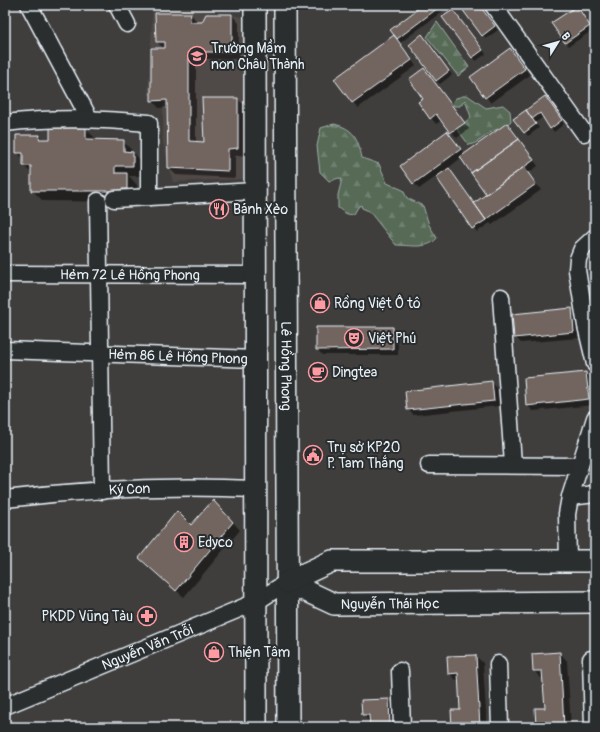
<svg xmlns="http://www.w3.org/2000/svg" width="600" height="732" viewBox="0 0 600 732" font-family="Pangolin,sans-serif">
<defs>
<pattern id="forest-firs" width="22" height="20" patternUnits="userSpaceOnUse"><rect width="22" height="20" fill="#566b57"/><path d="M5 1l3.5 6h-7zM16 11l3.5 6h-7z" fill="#6e8170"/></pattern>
</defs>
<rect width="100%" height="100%" fill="#403e3d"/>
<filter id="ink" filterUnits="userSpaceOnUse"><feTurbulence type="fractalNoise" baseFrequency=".025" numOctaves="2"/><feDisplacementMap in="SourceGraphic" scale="8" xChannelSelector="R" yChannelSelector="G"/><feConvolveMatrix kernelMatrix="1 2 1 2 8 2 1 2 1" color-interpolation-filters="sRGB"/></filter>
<g filter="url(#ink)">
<!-- built -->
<path fill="#4f4a47" d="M153,5L244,17L243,179L173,182L163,142V95H148Z"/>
<!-- forest -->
<path fill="url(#forest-firs)" stroke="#9faea8" d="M437,22L469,67L458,76L427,37Z
M467,95L486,108L503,105L510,111L511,121L503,128C489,129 482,143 469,145L457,129L471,117L465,100L460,106H454L452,103L456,98Z
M334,124C355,129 358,139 362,158L379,164L387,183L403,190L407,198L423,206L429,225L437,238C428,250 409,245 396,245L369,211L362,208L361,205L358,207L354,214C347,216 344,212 338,208V195L342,179L339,178L329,181L320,172L317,146L321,128Z"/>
<!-- shadow -->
<path fill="#0007" fill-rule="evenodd" d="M425,5H451L400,43L416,66L358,108L353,102L398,40L392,30Z
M479,5L498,30L486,39L460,6Z
M577,7L593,30L569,46L566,42Z
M191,14L198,23L232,15L239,23V59H196V143H205L238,99L245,106V155L235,156V178L176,175L169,168L168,107L159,108L152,100L164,49L157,42Z
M456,15L486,54L476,61L473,57Z
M422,36L452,75L440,84L436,81Z
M510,50L530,75L491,103L471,78Z
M424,69L469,129L457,138L442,120L436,124L431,118L425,99Z
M548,101L564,124L554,132L543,117L535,123L539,128L528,136L515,119Z
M507,124L538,166L528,173L541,190L492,225L490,223L477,232L437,176L419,189L401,166L447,132L465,154ZM461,158L487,195L475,204L448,168Z
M86,129L96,139L123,141L143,163V176H129L137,185V199L132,202L43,201L32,190V174L24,166V160L17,152L39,136L43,140H51Z
M572,309L577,315L579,338L521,343L515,337Z
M392,328L398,334V355H323L317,350Z
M586,373L592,379L594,405L533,411L527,405Z
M491,382L497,388L499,406L414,415L408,410Z
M221,509L240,530L184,597L148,566L191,527Z
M560,653L567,661L571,727H537L546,709L544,678H541L534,671Z
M476,656L483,663L487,727H453L461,711L459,681H457L449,673Z
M389,700L396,708L397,727H371L370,722L363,715Z"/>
<!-- building -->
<path fill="#72655f" stroke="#e8f1f8" d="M423,5H442L397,39L390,30Z
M459,5H479L495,26L482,36Z
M577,6L590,26L565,43L551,23Z
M453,10L483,50L472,58L442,17Z
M155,13H191L190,22H202L206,14H232V52H189V141L204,142L202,98H238V148L228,149V171L168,168L167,100L151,101V48H165V42H156Z
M422,34L449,71L436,81L409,45Z
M394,35L412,60L352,103L334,79Z
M510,48L525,69L485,98L470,77Z
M424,68L465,123L450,133L436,114L430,119L418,102L423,99L409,79Z
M545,96L562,120L550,129L540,113L532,119L526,110Z
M526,110L536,124L524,133L513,119Z
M507,123L519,139L471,173L460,157Z
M50,127L86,128V139L124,140V151L133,152V166H115V173H127V189H121L122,191H31V166H23V153H16V135H40L39,139H50Z
M447,131L461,149L413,184L400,166Z
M519,139L534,160L486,194L471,173Z
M524,167L536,184L486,220L474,203Z
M449,168L486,220L472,229L436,177Z
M572,308L574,332L514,338L512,314Z
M316,327H393V349L316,350Z
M586,372L589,399L526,406L524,378Z
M492,381L494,401L407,410L405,391Z
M213,500L233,522L176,591L139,558L177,511L191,525Z
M560,652L564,727H536L535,708H545L542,671H533L532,654Z
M476,655L480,727H452L451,710H460L458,673L448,674L447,656Z
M389,699L390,727H370L369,715H362L361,700Z"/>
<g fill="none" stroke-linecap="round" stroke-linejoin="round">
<defs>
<g id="minor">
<path d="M29,5L89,118"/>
<path d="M117,5L127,24"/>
<path d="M493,5L584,133"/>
<path d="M5,123C54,117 100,119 149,123V197"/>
<path d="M114,199L255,191"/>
<path d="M98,201L102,491"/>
<path d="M595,237L582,249L578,259L577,270L586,326L595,364"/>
<path id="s1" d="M5,274L255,275"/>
<path d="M501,297L513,464"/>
<path id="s2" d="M5,350L255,359"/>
<path d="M429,465L578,466"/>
<path d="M570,497L595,494"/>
<path id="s3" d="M5,499C87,489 172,485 255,489"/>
<path d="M568,562L567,514L570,497L595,418"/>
<path d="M591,659L593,727"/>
<path d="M498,664L500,727"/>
<path d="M400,671L402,727"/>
<path id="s4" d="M5,706L256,602L287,582"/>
</g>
<g id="major">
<path d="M255,5L256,727"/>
<path id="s5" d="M285,5L288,727"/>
<path id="s6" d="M287,582L334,604L595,602"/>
<path d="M287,582L332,561H595"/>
</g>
</defs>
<!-- minor casing -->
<use href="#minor" stroke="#e8f1f8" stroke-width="19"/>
<!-- major casing -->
<use href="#major" stroke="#e8f1f8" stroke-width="24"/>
<!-- minor -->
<use href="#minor" stroke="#2a2d2e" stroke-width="16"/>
<!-- major -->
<use href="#major" stroke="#2a2d2e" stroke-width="21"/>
</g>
</g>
<!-- icons -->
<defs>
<symbol id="school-ring" viewBox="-11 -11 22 22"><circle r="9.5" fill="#2a2d2e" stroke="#ff9aa2" stroke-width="1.5"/><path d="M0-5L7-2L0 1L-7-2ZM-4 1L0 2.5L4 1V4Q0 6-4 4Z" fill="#ff9aa2"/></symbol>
<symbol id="restaurant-ring" viewBox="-11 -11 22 22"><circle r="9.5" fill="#2a2d2e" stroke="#ff9aa2" stroke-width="1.5"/><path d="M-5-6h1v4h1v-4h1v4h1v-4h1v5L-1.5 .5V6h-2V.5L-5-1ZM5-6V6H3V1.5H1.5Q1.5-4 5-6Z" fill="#ff9aa2"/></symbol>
<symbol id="shop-ring" viewBox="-11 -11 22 22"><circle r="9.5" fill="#2a2d2e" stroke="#ff9aa2" stroke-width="1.5"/><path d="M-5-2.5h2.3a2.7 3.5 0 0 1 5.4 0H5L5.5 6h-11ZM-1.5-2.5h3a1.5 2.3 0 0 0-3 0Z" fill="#ff9aa2"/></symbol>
<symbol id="theatre-ring" viewBox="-11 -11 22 22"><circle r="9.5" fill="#2a2d2e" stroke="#ff9aa2" stroke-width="1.5"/><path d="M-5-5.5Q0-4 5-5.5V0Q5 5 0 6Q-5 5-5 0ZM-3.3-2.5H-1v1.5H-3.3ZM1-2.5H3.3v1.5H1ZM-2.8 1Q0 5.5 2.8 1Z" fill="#ff9aa2"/></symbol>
<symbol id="cafe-ring" viewBox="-11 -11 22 22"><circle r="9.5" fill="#2a2d2e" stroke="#ff9aa2" stroke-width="1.5"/><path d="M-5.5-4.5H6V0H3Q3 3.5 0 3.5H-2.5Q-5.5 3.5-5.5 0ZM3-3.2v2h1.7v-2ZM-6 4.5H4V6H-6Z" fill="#ff9aa2"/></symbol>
<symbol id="civic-ring" viewBox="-11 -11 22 22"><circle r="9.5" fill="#2a2d2e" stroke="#ff9aa2" stroke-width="1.5"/><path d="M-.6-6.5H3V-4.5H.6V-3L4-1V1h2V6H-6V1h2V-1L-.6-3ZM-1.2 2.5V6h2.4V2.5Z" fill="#ff9aa2"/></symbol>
<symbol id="building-ring" viewBox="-11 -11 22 22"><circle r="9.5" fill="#2a2d2e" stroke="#ff9aa2" stroke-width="1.5"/><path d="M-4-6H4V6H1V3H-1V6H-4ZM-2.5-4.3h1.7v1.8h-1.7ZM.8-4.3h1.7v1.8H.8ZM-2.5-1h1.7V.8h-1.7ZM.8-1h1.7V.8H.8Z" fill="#ff9aa2"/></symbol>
<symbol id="pharmacy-ring" viewBox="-11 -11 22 22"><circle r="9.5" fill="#2a2d2e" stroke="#ff9aa2" stroke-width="1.5"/><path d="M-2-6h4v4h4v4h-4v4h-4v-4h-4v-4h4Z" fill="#ff9aa2"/></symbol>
</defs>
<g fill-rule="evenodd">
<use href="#school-ring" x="186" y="45" width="22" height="22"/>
<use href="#restaurant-ring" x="208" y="198" width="22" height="22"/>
<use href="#shop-ring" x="309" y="292" width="22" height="22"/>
<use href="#theatre-ring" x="343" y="327" width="22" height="22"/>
<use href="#cafe-ring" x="307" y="361" width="22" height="22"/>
<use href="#civic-ring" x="302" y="444" width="22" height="22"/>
<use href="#building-ring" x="173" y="531" width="22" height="22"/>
<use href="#pharmacy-ring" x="136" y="605" width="22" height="22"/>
<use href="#shop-ring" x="203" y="641" width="22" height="22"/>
</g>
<g text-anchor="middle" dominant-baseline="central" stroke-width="4" stroke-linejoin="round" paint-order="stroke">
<!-- poi labels -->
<g font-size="14" fill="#e8f1f8" stroke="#2a2d2e" text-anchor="start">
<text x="211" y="48">Trường Mầm<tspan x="211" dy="16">non Châu Thành</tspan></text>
<text x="233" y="209">Bánh Xèo</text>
<text x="334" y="303">Rồng Việt Ô tô</text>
<text x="368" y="338">Việt Phú</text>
<text x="332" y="372">Dingtea</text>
<text x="327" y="447">Trụ sở KP20<tspan x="327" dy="16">P. Tam Thắng</tspan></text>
<text x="198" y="542">Edyco</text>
<text x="133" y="616" text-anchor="end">PKDD Vũng Tàu</text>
<text x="228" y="652">Thiện Tâm</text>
</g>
<!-- street labels -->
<g font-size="14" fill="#e8f1f8" stroke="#2a2d2e">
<text stroke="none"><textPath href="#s1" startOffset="125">Hẻm 72 Lê Hồng Phong</textPath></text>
<text stroke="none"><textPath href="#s2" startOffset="173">Hẻm 86 Lê Hồng Phong</textPath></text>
<text stroke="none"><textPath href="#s5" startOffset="361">Lê Hồng Phong</textPath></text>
<text stroke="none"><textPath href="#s3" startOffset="125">Ký Con</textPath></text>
<text stroke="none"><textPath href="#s6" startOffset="108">Nguyễn Thái Học</textPath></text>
<text stroke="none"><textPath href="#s4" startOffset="154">Nguyễn Văn Trỗi</textPath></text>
</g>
</g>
<!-- margin -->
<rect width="600" height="732" fill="none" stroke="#2a2d2e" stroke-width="20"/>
<rect x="10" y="10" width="580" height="712" fill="none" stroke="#e8f1f8" stroke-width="1.5" filter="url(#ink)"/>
<!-- north arrow -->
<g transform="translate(558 42) rotate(53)" stroke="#2a2d2e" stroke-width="3" paint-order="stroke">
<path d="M0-3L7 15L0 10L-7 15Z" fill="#e8f1f8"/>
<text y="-6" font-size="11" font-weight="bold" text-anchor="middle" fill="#e8f1f8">B</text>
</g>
</svg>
